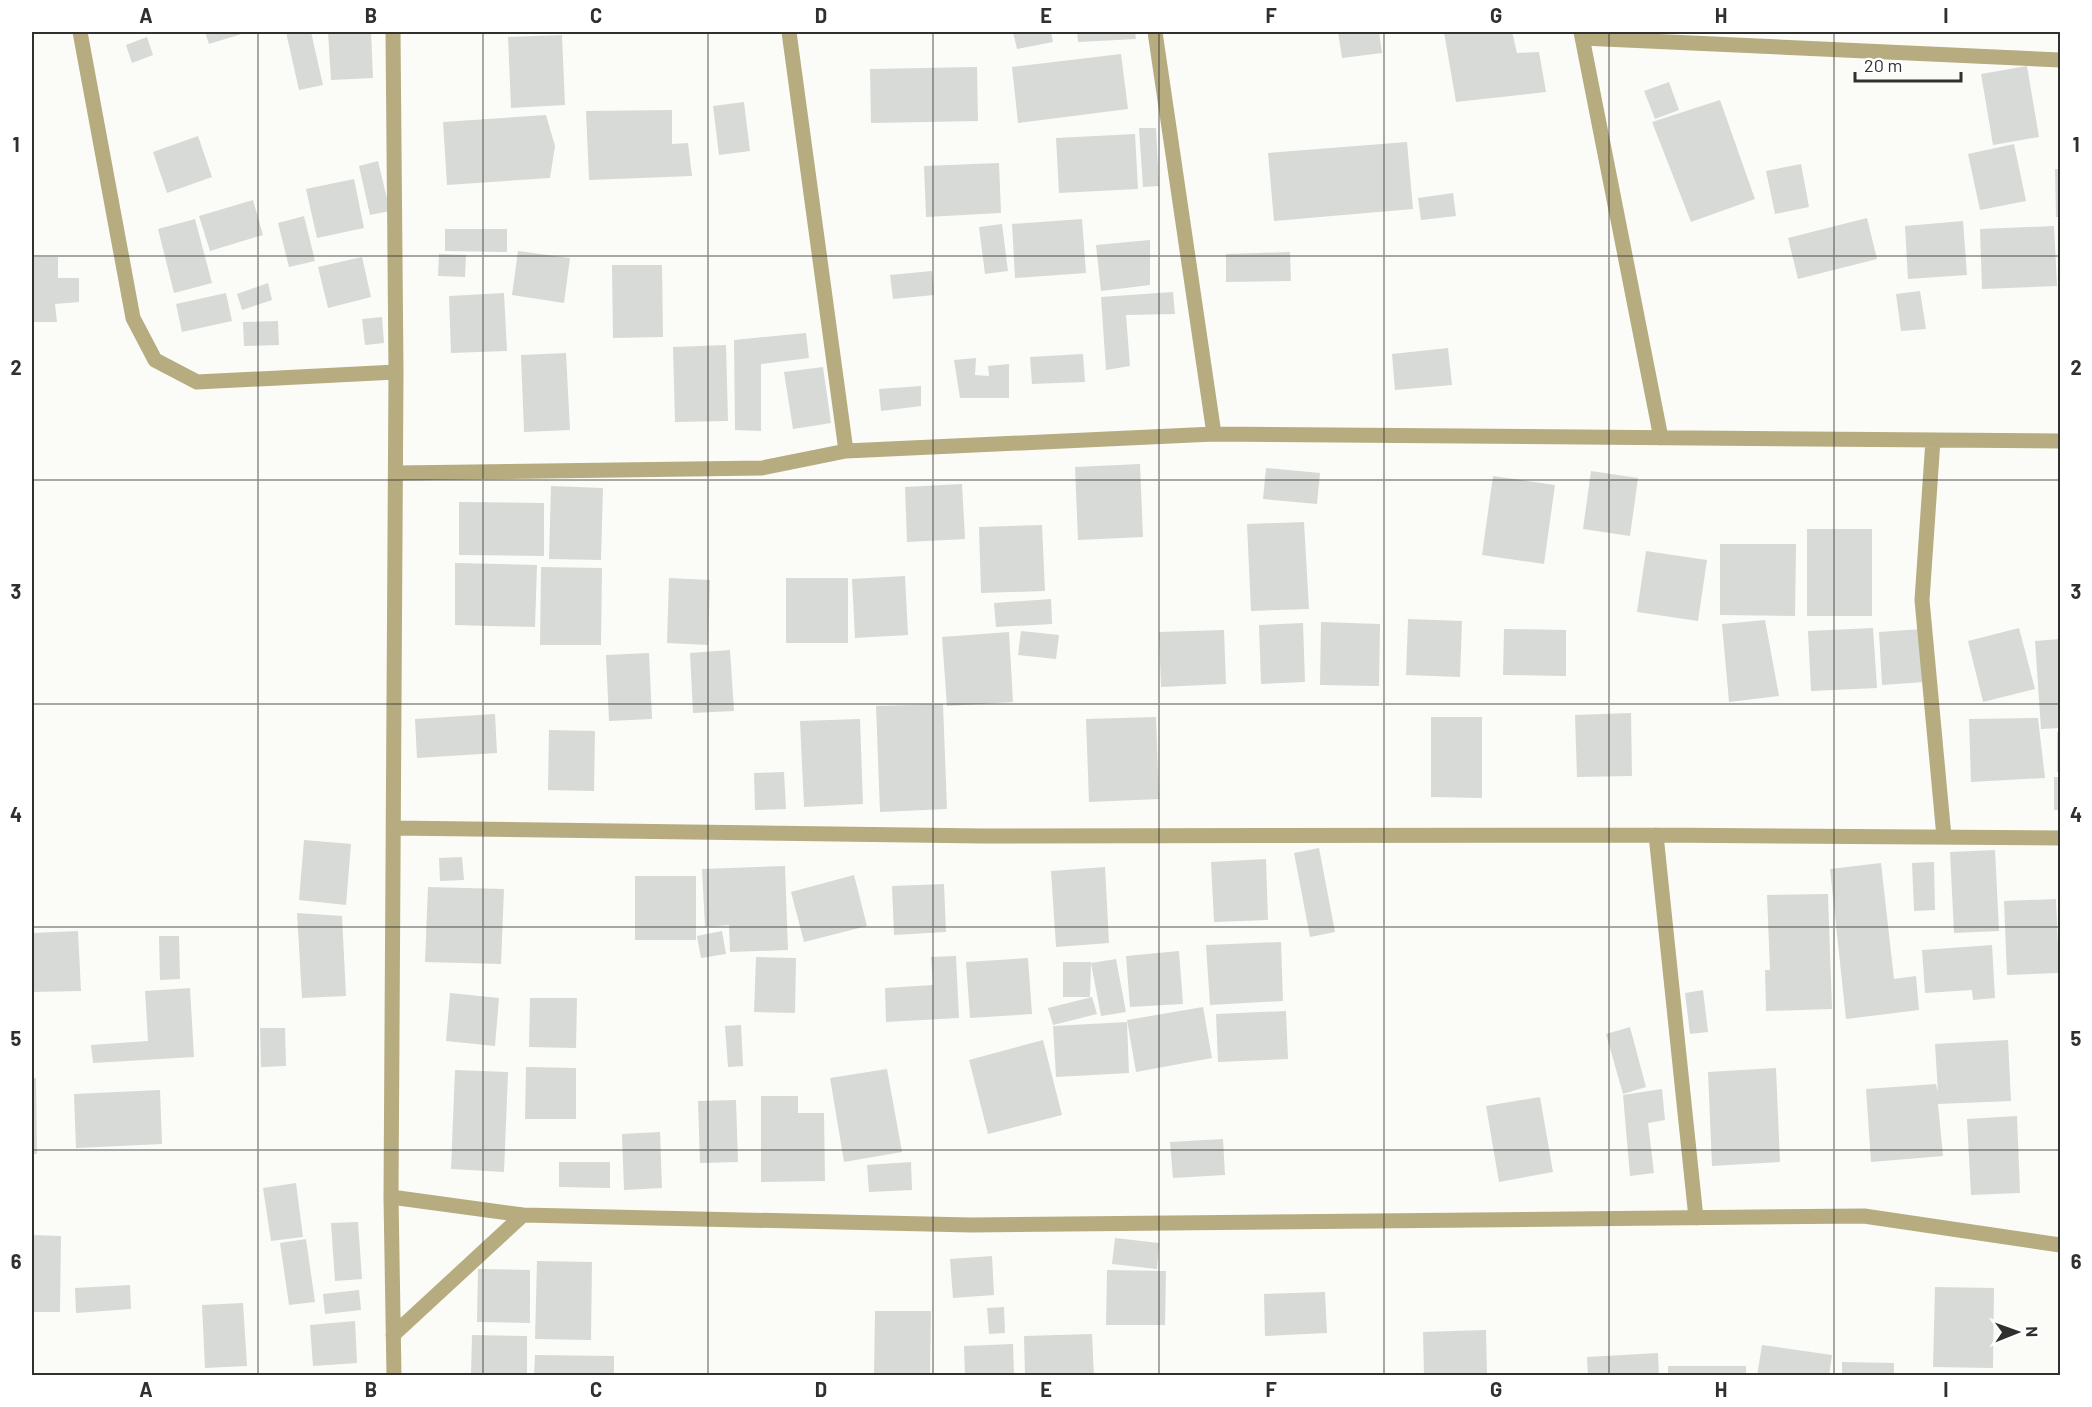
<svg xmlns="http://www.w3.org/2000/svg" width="2092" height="1407" viewBox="0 0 2092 1407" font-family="Barlow,sans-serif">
<rect width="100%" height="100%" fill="#fbfcf7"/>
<!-- building -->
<path fill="#d7dad6" d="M205,32H248L209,44Z
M286,32H311L323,85L299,90Z
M328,32H371L373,78L331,80Z
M1013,32H1051L1053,42L1017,49Z
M1077,32H1135L1136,39L1078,42Z
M1338,32H1379L1382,53L1342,58Z
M1444,32H1512L1517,53L1539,52L1546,92L1456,102Z
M562,35L565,105L511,108L508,37Z
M147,37L153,55L132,63L126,45Z
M1121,54L1128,109L1018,123L1012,67Z
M2027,66L2039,137L1993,145L1981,74Z
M977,67L978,121L871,123L870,69Z
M1669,82L1679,110L1655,119L1644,91Z
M1720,100L1755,199L1691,222L1652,122Z
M744,102L750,151L719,155L713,106Z
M672,110V144L688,143L692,176L589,180L586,111Z
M546,115L555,146L550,178L447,185L443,122Z
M1139,128H1156L1159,186L1143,187Z
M1135,134L1138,189L1059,193L1056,138Z
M198,136L212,177L167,193L153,152Z
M1407,142L1413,209L1274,221L1268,153Z
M2014,144L2026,201L1980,210L1968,154Z
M378,161L390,211L370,215L359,166Z
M999,163L1001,213L926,217L924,166Z
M1801,164L1809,207L1775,214L1766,171Z
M2055,169H2060V217H2056Z
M354,179L364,228L317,238L306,189Z
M1453,193L1456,216L1421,220L1418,198Z
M253,200L263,235L210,251L199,216Z
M304,216L315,261L289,267L278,223Z
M1867,218L1877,259L1798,279L1788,238Z
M195,219L212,283L174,293L158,229Z
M1082,219L1086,273L1015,278L1012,224Z
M1963,221L1967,275L1908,279L1905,226Z
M1002,224L1008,271L985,274L979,227Z
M2054,226L2057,286L1982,289L1980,229Z
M445,229H507V252L445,251Z
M1150,240V285L1101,291L1096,245Z
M518,251L570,258L564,303L512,295Z
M1290,252L1291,281L1226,282V254Z
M439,254L466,255L465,277L438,276Z
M32,257H58V278H79V302L55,304L57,322H32Z
M362,257L371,297L328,308L318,267Z
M612,265H662L663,337L613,338Z
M932,271L934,295L893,299L890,275Z
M268,283L272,300L242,310L237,294Z
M1920,291L1926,329L1901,331L1896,294Z
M1173,292L1175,314L1126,315L1130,366L1106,370L1101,297Z
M226,293L232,321L182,332L176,304Z
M504,293L507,351L451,353L449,296Z
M382,317L384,343L365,345L362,319Z
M278,321L279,345L244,346L243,322Z
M806,333L809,358L761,364V431L735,430L734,340Z
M726,345L728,421L675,422L673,347Z
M1448,348L1452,385L1395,390L1392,354Z
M566,353L570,430L524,432L521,355Z
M1083,354L1085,382L1032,384L1030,357Z
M976,358L975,375L989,376L988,366L1009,364V398H960L954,360Z
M823,367L831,423L793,429L784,372Z
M921,386V406L881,411L879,389Z
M1140,464L1143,537L1078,540L1075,467Z
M1266,468L1320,473L1317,504L1263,499Z
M1591,471L1638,478L1630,536L1583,529Z
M1493,476L1555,485L1544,564L1482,555Z
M962,484L965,539L907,542L905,487Z
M551,486L603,488L601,560L549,559Z
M459,502L544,503V556L459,555Z
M1304,522L1309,609L1251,611L1247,524Z
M1042,525L1045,591L981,593L979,527Z
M1807,529H1872V616H1807Z
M1720,544H1796L1795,616L1720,615Z
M1646,551L1707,560L1698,621L1637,612Z
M455,563L537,565L535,627L455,625Z
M541,567L602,568L601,645H540Z
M905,576L908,635L855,638L852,579Z
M669,578L710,580L708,645L667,643Z
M786,578H848V643H786Z
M1051,599L1052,624L996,627L994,603Z
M1408,619L1462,621L1460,677L1406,675Z
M1765,620L1779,696L1729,702L1722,624Z
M1321,622L1380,624L1379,686L1320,685Z
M1303,623L1305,682L1261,684L1259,625Z
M1873,628L1877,688L1811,691L1808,631Z
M2019,628L2035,689L1983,702L1968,641Z
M1504,629L1566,630V676L1503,675Z
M1922,629L1925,682L1882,685L1879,632Z
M1224,630L1226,684L1161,687L1159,632Z
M1021,631L1059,635L1056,659L1018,655Z
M1009,632L1013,702L947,706L942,637Z
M2060,639V728L2041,729L2035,641Z
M730,650L734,711L693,713L690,653Z
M649,653L652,719L609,721L606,655Z
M943,704L947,809L880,812L876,706Z
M1631,713L1632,776L1577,777L1575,715Z
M495,714L497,753L417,758L415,719Z
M1156,717L1159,799L1089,802L1086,719Z
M1431,717H1482V798L1431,797Z
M2038,718L2045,778L1971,782L1969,719Z
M860,719L863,804L804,807L800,721Z
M549,730L595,731L594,791L548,790Z
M2057,732H2060V772H2057Z
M784,772L786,809L755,810L754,773Z
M2054,777H2060V810H2054Z
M304,840L351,844L346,905L299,900Z
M1319,848L1335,932L1310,937L1294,853Z
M1995,850L1999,931L1954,933L1950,852Z
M462,857L464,880L440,881L439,858Z
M1266,859L1268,920L1214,922L1211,862Z
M1934,862L1935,910L1914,911L1912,863Z
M1881,863L1894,979L1916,976L1919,1010L1846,1019L1830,869Z
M785,866L788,950L730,952L729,925L705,927L702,869Z
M1105,867L1109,943L1056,947L1051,871Z
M854,875L867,926L804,942L791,892Z
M635,876H696V940H635Z
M944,884L946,932L894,935L892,886Z
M428,887L504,889L501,964L425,962Z
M1828,894L1832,1009L1766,1011L1765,970H1770L1767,895Z
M2056,899L2059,973L2007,975L2004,901Z
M297,913L342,916L346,996L302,998Z
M78,931L81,991L32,992V933Z
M722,931L726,954L701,958L697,936Z
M159,936H179L180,979L160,980Z
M1281,942L1283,1001L1210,1005L1206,945Z
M1992,945L1995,998L1973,1000L1972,990L1925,993L1922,950Z
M1179,951L1183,1004L1130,1007L1126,956Z
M956,956L959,1018L886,1022L885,988L933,985L931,957Z
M756,957L796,958L795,1013L754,1012Z
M1028,958L1032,1014L970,1018L966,962Z
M1116,959L1126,1012L1101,1016L1091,963Z
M1063,962H1091L1090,997H1063Z
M190,988L194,1057L93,1063L91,1045L148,1041L145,991Z
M1703,990L1708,1032L1690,1034L1685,993Z
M450,993L499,998L495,1046L446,1041Z
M1092,997L1097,1014L1053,1025L1048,1008Z
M530,998H577L576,1048L529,1047Z
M1203,1007L1212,1058L1136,1072L1127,1020Z
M1286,1011L1288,1059L1218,1062L1216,1014Z
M1127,1022L1129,1073L1056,1077L1053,1026Z
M741,1025L743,1066L728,1067L725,1026Z
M1630,1027L1646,1087L1623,1094L1606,1034Z
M260,1028H285L286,1066L261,1067Z
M1043,1040L1062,1115L988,1134L969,1060Z
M2008,1040L2011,1101L1938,1104L1943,1156L1871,1162L1866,1089L1936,1084L1938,1092L1935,1044Z
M526,1067L576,1068V1119H525Z
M1776,1068L1780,1162L1712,1166L1708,1072Z
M887,1069L902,1152L844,1162L830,1078Z
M455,1070L508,1072L504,1172L451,1169Z
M32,1078H36L37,1154H32Z
M1662,1089L1665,1120L1648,1123L1654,1173L1630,1176L1623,1095Z
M160,1090L162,1144L76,1148L74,1094Z
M761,1096H798V1113H824L825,1181L761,1182Z
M1540,1097L1553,1172L1499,1182L1486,1106Z
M736,1100L738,1162L700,1163L698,1101Z
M2017,1116L2020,1193L1971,1195L1967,1119Z
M660,1132L662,1188L624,1190L622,1134Z
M1223,1139L1225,1175L1173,1178L1170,1142Z
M559,1162H610V1188L559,1187Z
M911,1162L912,1190L869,1192L867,1165Z
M296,1183L303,1237L271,1241L263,1188Z
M358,1222L362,1279L335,1281L331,1223Z
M32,1235L61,1236L60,1312H32Z
M1115,1238L1159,1243L1157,1269L1112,1264Z
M306,1239L315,1302L289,1305L280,1243Z
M992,1256L994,1295L953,1298L950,1259Z
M537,1261L592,1262L591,1340L535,1339Z
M478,1269L530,1270V1323L477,1322Z
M1107,1270L1166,1271L1165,1325H1106Z
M130,1285L131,1309L76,1313L75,1288Z
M1935,1287L1994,1288L1993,1368L1933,1367Z
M359,1290L361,1310L325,1314L323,1294Z
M1325,1292L1327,1333L1265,1336L1264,1294Z
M243,1303L247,1366L205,1368L202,1305Z
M1004,1307L1005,1333L989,1334L987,1308Z
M875,1311H931L930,1376H874Z
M355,1321L357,1363L313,1366L310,1325Z
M1486,1330L1487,1376H1424L1423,1332Z
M1092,1334L1094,1376H1025L1024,1336Z
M472,1335L527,1336V1376H471Z
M1013,1344L1014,1376H965L964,1346Z
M1762,1345L1832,1355L1829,1376H1757Z
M1658,1353L1659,1376H1588L1587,1357Z
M535,1355L614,1356V1376H534Z
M1842,1362L1894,1363V1376H1842Z
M1668,1366H1746V1376H1668Z"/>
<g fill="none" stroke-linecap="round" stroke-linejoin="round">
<!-- minor -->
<path stroke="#b6ac80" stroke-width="15" d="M80,32L133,318L155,360L197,382L396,372
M393,32L396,372L391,1197L394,1376
M789,32L846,451
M1155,32L1214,434
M1581,32L1661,438
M1582,38L2060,60
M1933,440L1922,600L1944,837
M396,473L762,468L846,451L1214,434L2060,441
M394,828L982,836L1656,835L2060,838
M1656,835L1696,1218
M391,1197L523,1215L971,1225L1864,1216L2060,1245
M393,1335L523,1215"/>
</g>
<!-- grid -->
<path fill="none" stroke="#30312f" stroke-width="1.5" stroke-opacity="0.55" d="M258,32V1376M483,32V1376M708,32V1376M933,32V1376M1159,32V1376M1384,32V1376M1609,32V1376M1834,32V1376M32,256H2060M32,480H2060M32,704H2060M32,927H2060M32,1150H2060"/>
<!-- border -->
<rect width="2092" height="1407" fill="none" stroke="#ffffff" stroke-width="66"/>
<!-- north arrow -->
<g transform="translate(2017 1332) rotate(89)" stroke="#ffffff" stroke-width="4.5" paint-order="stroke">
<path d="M0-4.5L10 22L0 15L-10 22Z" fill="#30312f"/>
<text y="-9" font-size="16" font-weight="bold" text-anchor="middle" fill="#30312f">N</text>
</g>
<!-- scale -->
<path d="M1855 72v9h106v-9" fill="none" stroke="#30312f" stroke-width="3"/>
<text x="1864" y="72" font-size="18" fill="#30312f" stroke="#ffffff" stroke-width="4.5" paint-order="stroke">20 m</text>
<rect x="33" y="33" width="2026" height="1341" fill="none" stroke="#30312f" stroke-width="2"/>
<g font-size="20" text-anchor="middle" font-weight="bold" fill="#30312f">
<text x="146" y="23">A</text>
<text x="371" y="23">B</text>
<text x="596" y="23">C</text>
<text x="821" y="23">D</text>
<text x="1046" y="23">E</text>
<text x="1271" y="23">F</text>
<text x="1496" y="23">G</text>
<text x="1721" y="23">H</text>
<text x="1946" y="23">I</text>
<text x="16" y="152">1</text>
<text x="2076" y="152">1</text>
<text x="16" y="375">2</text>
<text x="2076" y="375">2</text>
<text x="16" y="599">3</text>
<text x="2076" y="599">3</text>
<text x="16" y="822">4</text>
<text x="2076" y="822">4</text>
<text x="16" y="1046">5</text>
<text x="2076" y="1046">5</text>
<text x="16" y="1269">6</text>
<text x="2076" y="1269">6</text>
<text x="146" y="1397">A</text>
<text x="371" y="1397">B</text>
<text x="596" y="1397">C</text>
<text x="821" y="1397">D</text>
<text x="1046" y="1397">E</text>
<text x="1271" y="1397">F</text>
<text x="1496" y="1397">G</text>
<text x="1721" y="1397">H</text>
<text x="1946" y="1397">I</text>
</g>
</svg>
